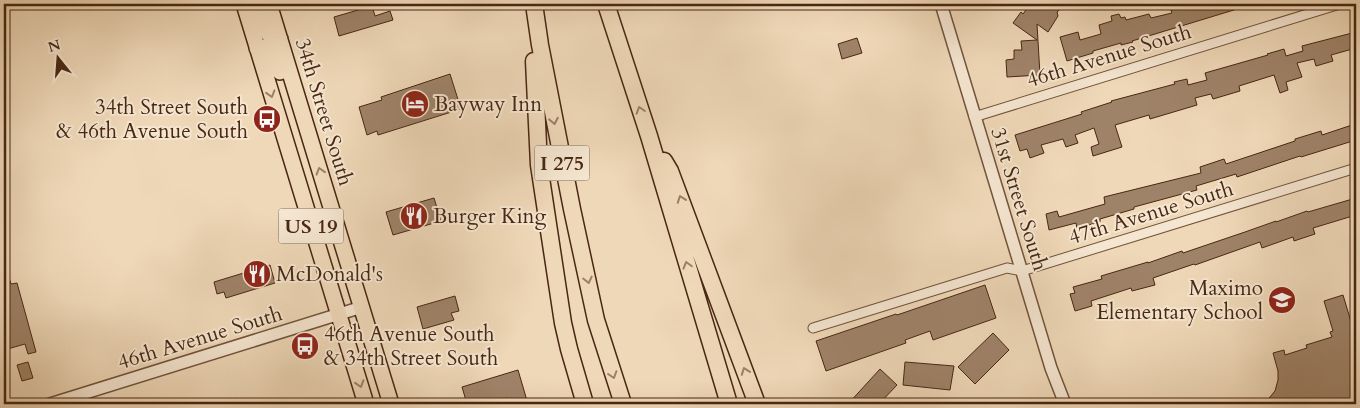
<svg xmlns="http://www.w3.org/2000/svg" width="1360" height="408" viewBox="0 0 1360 408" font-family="Cardo,serif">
<rect width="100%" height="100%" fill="#efd8b8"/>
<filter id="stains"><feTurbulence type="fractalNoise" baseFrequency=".004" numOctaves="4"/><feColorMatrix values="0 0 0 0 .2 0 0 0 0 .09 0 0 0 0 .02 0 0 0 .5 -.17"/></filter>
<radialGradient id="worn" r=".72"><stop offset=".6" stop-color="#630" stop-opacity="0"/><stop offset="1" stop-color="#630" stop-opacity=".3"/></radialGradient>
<!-- building -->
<path fill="#9f8369" stroke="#482713" d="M1034,4H1066L1057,12L1058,16L1048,32L1037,24L1040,75L1007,77L1006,60L1014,59V50H1022L1021,41L1037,40L1013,23L1021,12L1023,14L1028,7L1030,9Z
M1178,4H1247V6L1132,41L1133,42L1121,45V43L1093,51V53L1067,61L1060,37L1078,32L1080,40L1101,34L1099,25L1112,21L1111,16L1119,14L1121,18L1125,17L1126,20L1149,14L1151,18L1172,13L1171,10L1180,8Z
M372,6L375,16L390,11L393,20L339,36L334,17Z
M1356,32V48L1331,55L1333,61L1316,66L1314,59L1297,63L1302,77L1286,82L1288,90L1280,93L1274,75L1239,86L1240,91L1213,99L1211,94L1195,98L1197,105L1150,119L1149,115L1115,125L1122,147L1093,156L1091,147L1099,144L1094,128L1075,135L1078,143L1066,147L1063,139L1041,145L1044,153L1030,158L1027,149L1020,151L1015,135L1082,114L1081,112L1112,102L1111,101L1175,84L1174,82L1187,79L1188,85L1207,80L1205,73L1268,55L1267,54L1284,49L1286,56L1303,51L1302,46Z
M857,38L862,53L842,59L838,44Z
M450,74L461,109L378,135L377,131L367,135L359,107L382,100L381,97Z
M1352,125L1356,140L1301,157L1300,156L1237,177L1236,174L1196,186L1197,190L1134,207V209L1100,219V222L1077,228L1076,223L1049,230L1046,214L1057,211L1059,217L1105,204L1104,197L1201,173L1200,167L1224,159L1226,164L1295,141V139L1321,131L1322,135Z
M434,198L441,221L393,235L386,212Z
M1356,198V215L1313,228L1315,234L1294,241L1293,237L1262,248L1260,242L1195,265L1194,264L1153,278L1155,285L1132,291L1131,288L1091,301L1092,306L1075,311L1070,294L1075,293L1073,287L1102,279L1101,276L1148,262V263L1182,251L1183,253L1245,232L1276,221V222L1307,211L1308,212Z
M270,265L275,283L226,298L224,292L217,294L214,282Z
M4,268H6L11,284L17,283L36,352L28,354L25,344L4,350Z
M985,285L996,318L933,340L930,331L905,340L906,343L826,371L816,341L896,314L897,315Z
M1343,295L1352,325L1356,324V404H1264L1275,391L1278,380V371L1273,353L1284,350L1285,355L1307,348L1306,345L1332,337L1330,332L1333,331L1324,301Z
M455,296L459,311L451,313L454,320L423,329L417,307Z
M993,333L1009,350L975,384L958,367Z
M28,362L33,378L22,381L17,365Z
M905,362L954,366L950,390L903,385Z
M880,369L897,385L879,404H848Z
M518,370L528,404H509L507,398L486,404H467L462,387Z"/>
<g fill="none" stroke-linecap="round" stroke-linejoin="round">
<defs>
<path id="minor" d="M974,117L1340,4
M813,328L1007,268L1022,271L1356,168"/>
<path id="tertiary" d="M941,4L1051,368L1065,404
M50,404L362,307"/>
<path id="trunk" d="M244,4L366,404
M247,4L260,18L270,36L275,39H280
M269,4L391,404
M257,48L268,47C275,54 277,63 280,72"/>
<path id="motorway" d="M534,4L540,45L572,209L596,320L623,404
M606,4L649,136L729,404
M534,61L539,165L563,323L569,349L585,404
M664,161L670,171L757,404"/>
</defs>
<!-- minor casing -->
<use href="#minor" stroke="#72533c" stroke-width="11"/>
<!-- tertiary casing -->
<use href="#tertiary" stroke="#72533c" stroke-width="14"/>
<!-- trunk casing -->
<use href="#trunk" stroke="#482713" stroke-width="18"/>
<!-- motorway casing -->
<use href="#motorway" stroke="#482713" stroke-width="19"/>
<!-- minor -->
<use href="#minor" stroke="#f5e6d1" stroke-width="9"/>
<!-- tertiary -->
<use href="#tertiary" stroke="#f5e6d1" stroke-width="11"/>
<!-- trunk -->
<use href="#trunk" stroke="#efd8b8" stroke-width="15"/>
<!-- motorway -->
<use href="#motorway" stroke="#efd8b8" stroke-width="16"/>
</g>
<!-- one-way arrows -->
<defs><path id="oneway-chevron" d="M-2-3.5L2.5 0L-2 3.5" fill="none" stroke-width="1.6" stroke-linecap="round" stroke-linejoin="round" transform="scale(1.25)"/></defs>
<g stroke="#9c8066">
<use href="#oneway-chevron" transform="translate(271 94) rotate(73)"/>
<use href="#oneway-chevron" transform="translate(640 110) rotate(-108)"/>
<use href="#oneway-chevron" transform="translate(554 121) rotate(79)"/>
<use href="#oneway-chevron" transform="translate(320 171) rotate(-107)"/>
<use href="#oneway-chevron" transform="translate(681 199) rotate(-110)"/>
<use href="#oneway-chevron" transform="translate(687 265) rotate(-106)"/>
<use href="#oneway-chevron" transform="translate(588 280) rotate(77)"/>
<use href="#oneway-chevron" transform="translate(745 371) rotate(-110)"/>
<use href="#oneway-chevron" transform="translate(613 375) rotate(72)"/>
<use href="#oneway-chevron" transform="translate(360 384) rotate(73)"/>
</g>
<!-- icons -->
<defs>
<symbol id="hotel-disc" viewBox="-11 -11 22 22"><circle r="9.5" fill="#8f2418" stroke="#f5e6d1"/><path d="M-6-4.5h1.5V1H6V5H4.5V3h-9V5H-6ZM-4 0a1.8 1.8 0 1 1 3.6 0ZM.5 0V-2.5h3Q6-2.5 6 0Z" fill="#fff"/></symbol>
<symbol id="bus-disc" viewBox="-11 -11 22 22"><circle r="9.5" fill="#8f2418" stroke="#f5e6d1"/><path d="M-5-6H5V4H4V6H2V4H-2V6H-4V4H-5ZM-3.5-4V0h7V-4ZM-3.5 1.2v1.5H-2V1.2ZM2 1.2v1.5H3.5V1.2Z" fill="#fff"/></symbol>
<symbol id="restaurant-disc" viewBox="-11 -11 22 22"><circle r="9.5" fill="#8f2418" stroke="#f5e6d1"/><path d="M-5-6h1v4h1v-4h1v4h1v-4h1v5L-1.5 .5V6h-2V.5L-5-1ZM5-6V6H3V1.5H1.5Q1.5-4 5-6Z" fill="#fff"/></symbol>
<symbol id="school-disc" viewBox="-11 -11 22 22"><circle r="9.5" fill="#8f2418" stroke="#f5e6d1"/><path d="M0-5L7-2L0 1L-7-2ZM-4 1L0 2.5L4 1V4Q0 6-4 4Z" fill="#fff"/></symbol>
</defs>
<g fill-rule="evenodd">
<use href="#hotel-disc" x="399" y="88" width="32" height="32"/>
<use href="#bus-disc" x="251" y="103" width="32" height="32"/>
<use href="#restaurant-disc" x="398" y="200" width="32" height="32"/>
<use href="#restaurant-disc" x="241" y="258" width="32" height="32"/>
<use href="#school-disc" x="1266" y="284" width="32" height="32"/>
<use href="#bus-disc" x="289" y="330" width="32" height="32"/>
</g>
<g text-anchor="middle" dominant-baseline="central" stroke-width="4" stroke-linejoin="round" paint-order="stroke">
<!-- shield labels -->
<g fill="#f5e6d1" stroke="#7c604c" stroke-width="1">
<rect x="534.5" y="145.5" width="55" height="35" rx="4"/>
<rect x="278.5" y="208.5" width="65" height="35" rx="4"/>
</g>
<g font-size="20" font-weight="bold" fill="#482713">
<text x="562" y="163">I 275</text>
<text x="311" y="226">US 19</text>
</g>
<!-- street labels -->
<g font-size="21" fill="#482713" stroke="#f5e6d1">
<text transform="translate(1109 56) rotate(-17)">46th Avenue South</text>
<text transform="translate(324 112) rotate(73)">34th Street South</text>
<text transform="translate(1019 199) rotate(73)">31st Street South</text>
<text transform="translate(1151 213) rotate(-17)">47th Avenue South</text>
<text transform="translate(200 338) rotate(-17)">46th Avenue South</text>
</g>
<!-- poi labels -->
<g font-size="21" fill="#482713" stroke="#f5e6d1" text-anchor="start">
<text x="434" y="104">Bayway Inn</text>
<text x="248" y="107" text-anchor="end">34th Street South<tspan x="248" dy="24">&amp; 46th Avenue South</tspan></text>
<text x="433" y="216">Burger King</text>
<text x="276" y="274">McDonald's</text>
<text x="1263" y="288" text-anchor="end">Maximo<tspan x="1263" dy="24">Elementary School</tspan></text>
<text x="324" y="334">46th Avenue South<tspan x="324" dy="24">&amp; 34th Street South</tspan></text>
</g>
</g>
<!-- margin -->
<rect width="1360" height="408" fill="none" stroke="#efd8b8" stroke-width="20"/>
<rect x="5" y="5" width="1350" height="398" fill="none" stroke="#482713" stroke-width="2.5"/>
<rect x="10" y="10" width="1340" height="388" fill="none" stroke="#482713"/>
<!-- north arrow -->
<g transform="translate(58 58) rotate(343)" stroke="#f5e6d1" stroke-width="4" paint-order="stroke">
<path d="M0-4L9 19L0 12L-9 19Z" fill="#482713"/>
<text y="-8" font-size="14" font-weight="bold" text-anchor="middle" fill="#482713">N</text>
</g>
<rect width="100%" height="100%" filter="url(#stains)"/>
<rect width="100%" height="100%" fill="url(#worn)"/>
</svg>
